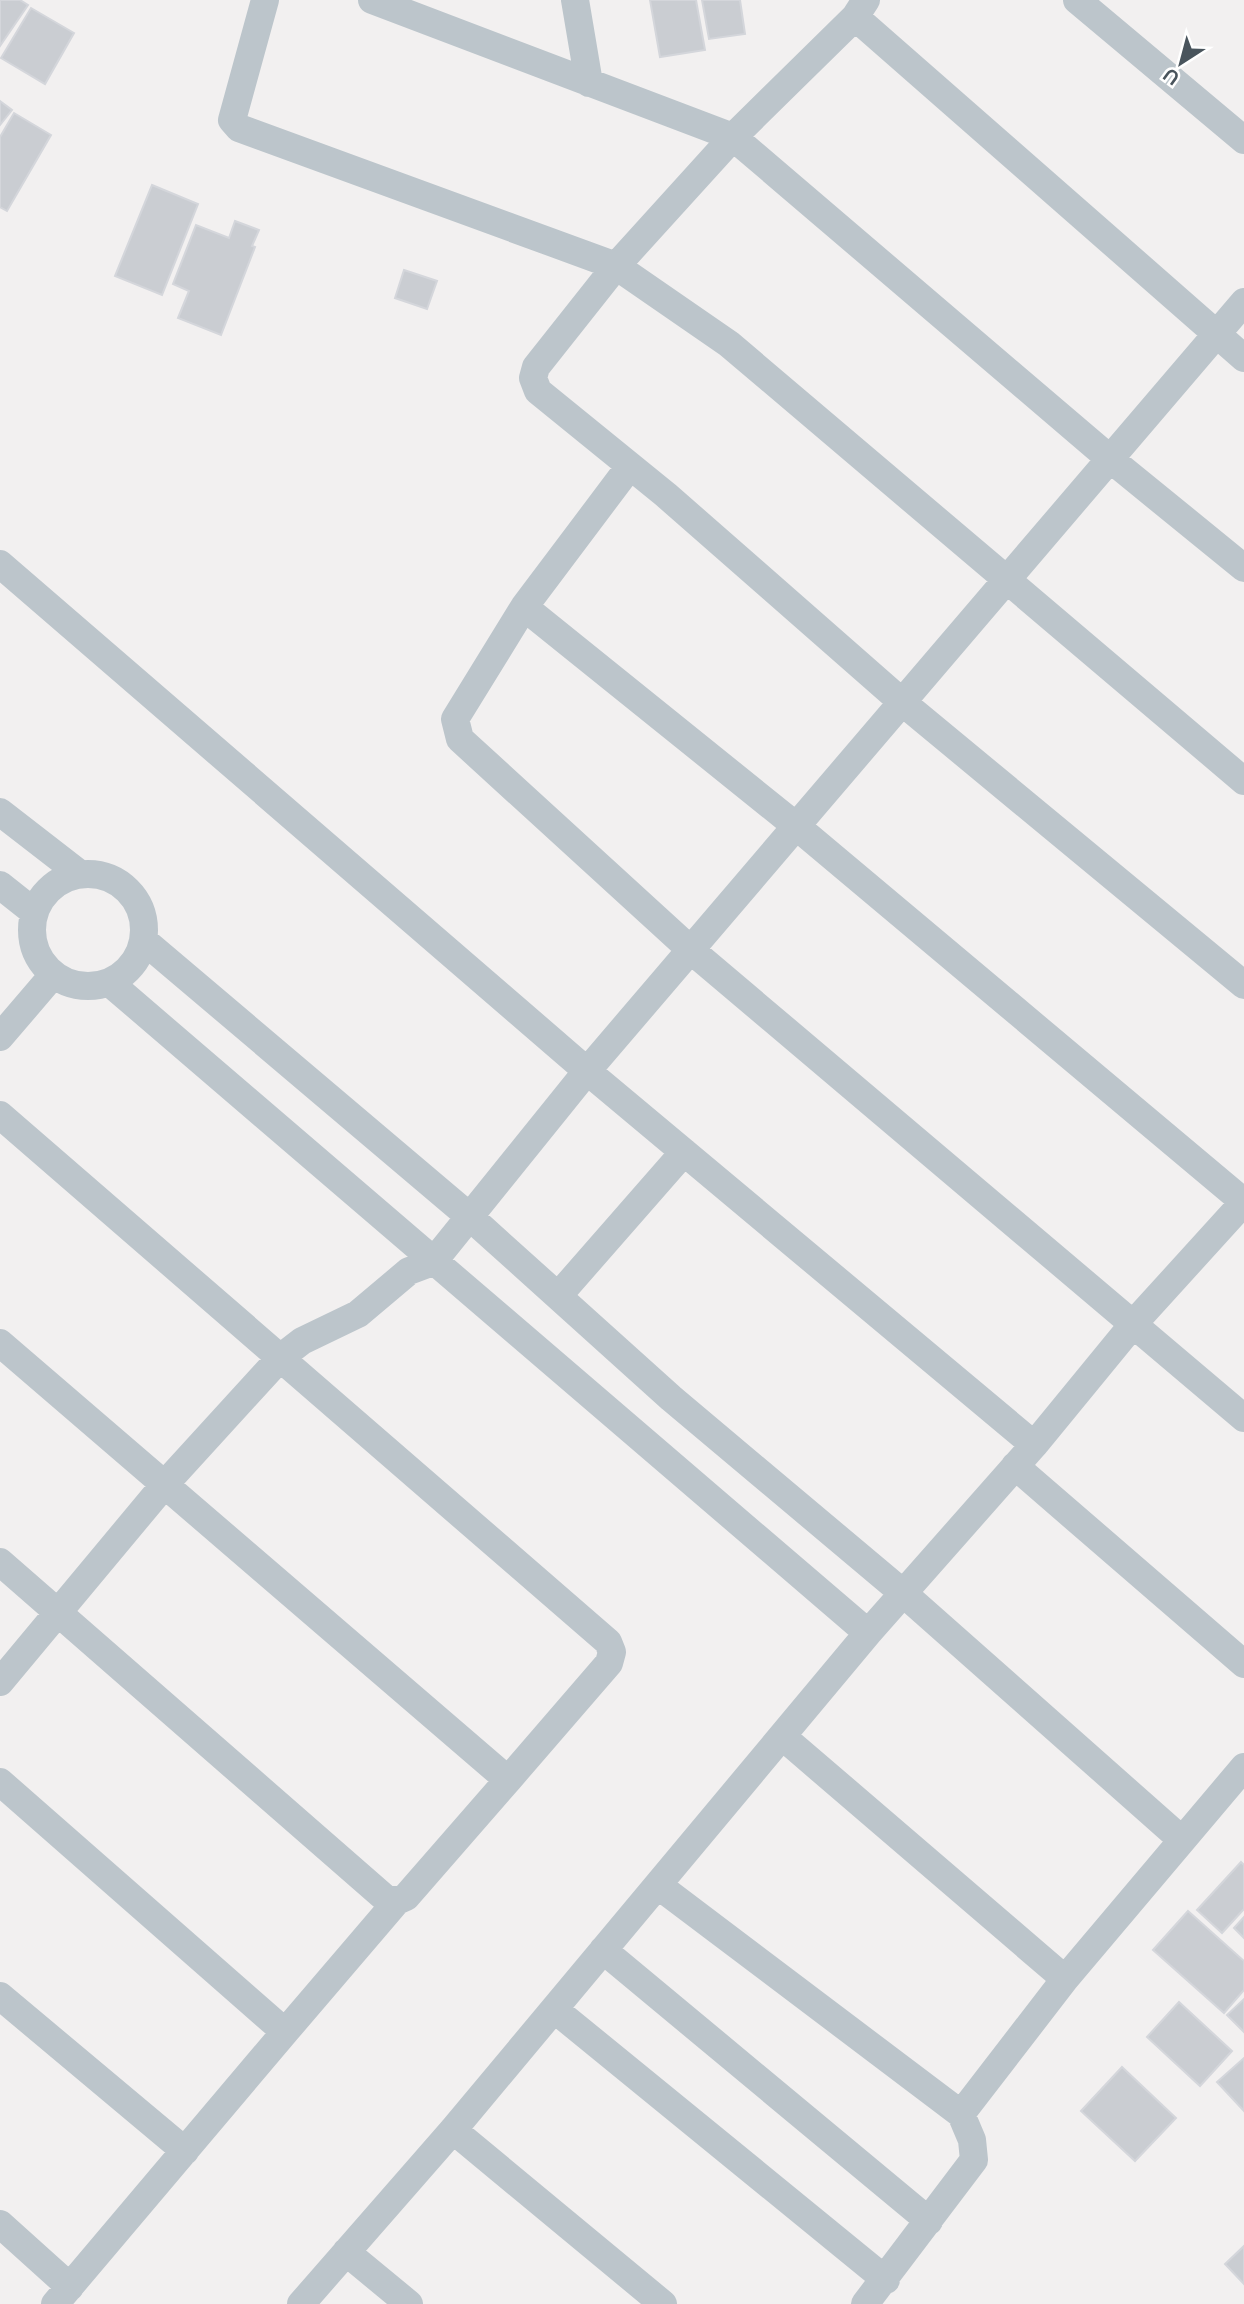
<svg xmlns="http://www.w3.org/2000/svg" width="1244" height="2304" viewBox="0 0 1244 2304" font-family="Raleway,sans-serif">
<rect width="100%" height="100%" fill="#f2f0f0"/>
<!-- building -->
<path fill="#cacdd2" stroke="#d4d6db" stroke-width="2" d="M0,0H20L28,5L0,46Z
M650,0H696L705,50L660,57Z
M702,0H740L745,34L709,39Z
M31,8L74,33L45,84L1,58Z
M0,101L12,110L0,125Z
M14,113L51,135L7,211L0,207V137Z
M152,185L198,204L162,295L115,276Z
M235,221L259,230L252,246L255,247L221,335L178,318L189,291L173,284L196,225L229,238Z
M404,270L437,281L427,309L395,298Z
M1241,1862L1244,1865V1909L1222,1933L1197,1910Z
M1188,1911L1244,1961V1990L1224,2013L1153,1950Z
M1244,1917V1938L1234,1928Z
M1244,1999V2032L1227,2015Z
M1179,2002L1232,2051L1200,2086L1147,2037Z
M1244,2058V2111L1217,2082Z
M1122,2067L1176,2118L1135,2161L1081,2111Z
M1244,2246V2284L1225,2264Z"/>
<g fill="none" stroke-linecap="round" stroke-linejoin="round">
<!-- minor -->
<path stroke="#bcc5cb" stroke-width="28" d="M265,0L232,120L239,128L616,266L729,344L1244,781
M372,0L733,137L1109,458L1244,568
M575,0L589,83
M866,0L855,17L733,137L616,266L536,367L533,378L538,391L666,495L902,702L1244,985
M1077,0L1244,140
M855,17L1244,358
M0,564L587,1071L1034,1445
M524,607L455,719L460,739L692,951L1244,1418
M0,812L80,874
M32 930a56 56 0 1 1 112 0a56 56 0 1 1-112 0Z
M0,885L34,912
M143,940L470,1217L671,1398L903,1593L1182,1840
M110,983L868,1633
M0,1037L53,975
M0,1115L608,1642L612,1652L609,1663L508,1780L0,1343
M558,1296L684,1152
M1015,1466L1244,1664
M0,1562L385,1898L397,1901L406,1897L508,1780
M0,1682L165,1484L280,1358L302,1341L358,1314L409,1271L433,1262L587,1071L1244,302
M783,1737L1065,1979
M0,1782L285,2032L55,2304
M659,1886L961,2114L972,2140L974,2160L865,2304
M603,1950L929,2221
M0,1996L185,2151
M554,2009L886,2280
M285,2032L397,1901
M961,2114L1065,1979L1244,1767
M453,2130L663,2304
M0,2224L70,2287
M346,2252L409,2304
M301,2304L453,2130L868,1633L1034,1445L1134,1323L1244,1202L796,826L524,607L630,466"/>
</g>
<!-- north arrow -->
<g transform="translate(1181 63) rotate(216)" stroke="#ffffff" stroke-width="5" paint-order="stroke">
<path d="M0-5L12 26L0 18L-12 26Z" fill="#49545c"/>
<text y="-10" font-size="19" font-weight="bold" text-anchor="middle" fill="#49545c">U</text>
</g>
</svg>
